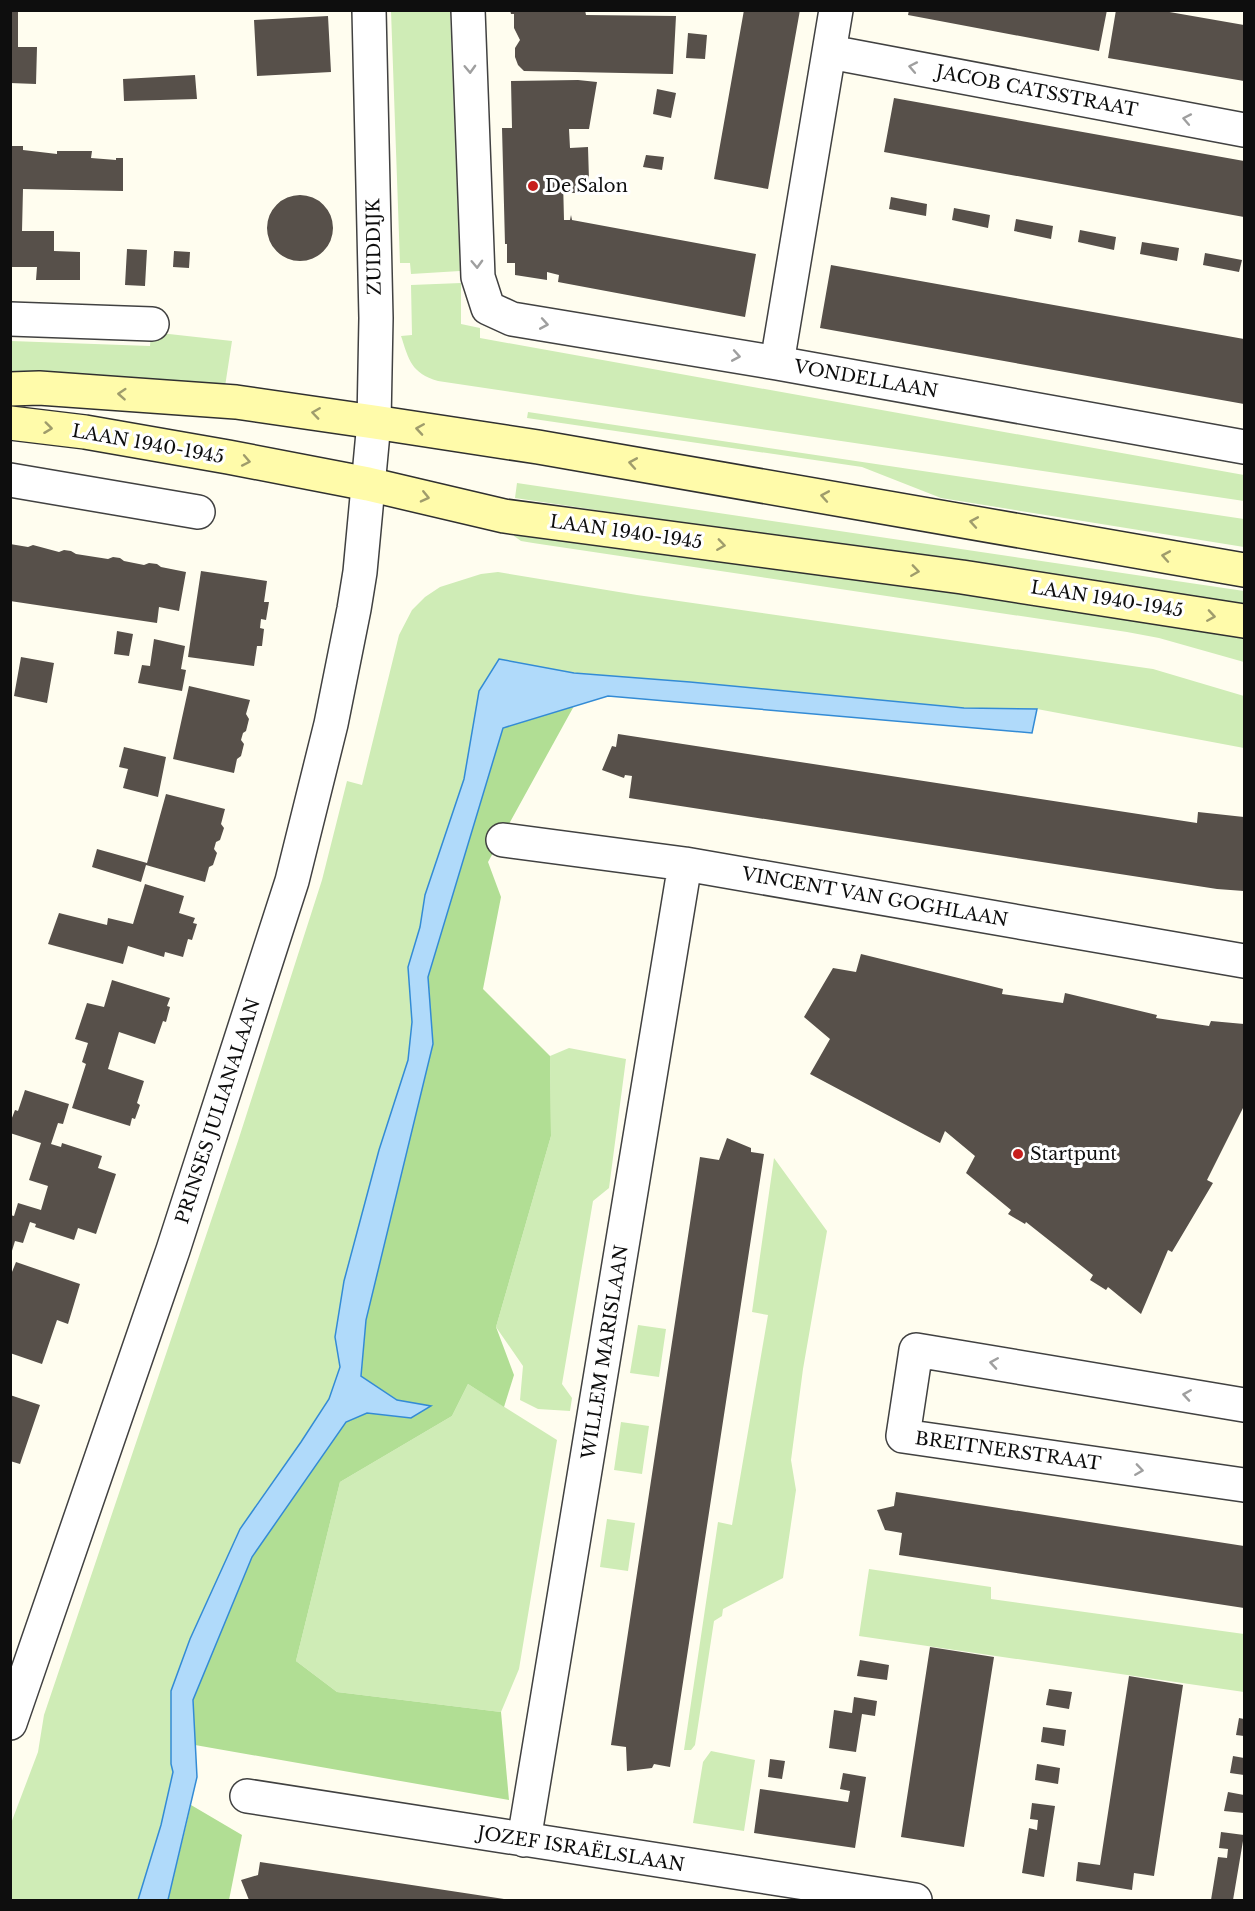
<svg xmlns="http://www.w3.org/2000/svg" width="1255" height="1911" viewBox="0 0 1255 1911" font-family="'Libre Baskerville',serif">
<rect width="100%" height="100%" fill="#fffdef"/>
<!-- green -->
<path fill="#cfecb6" d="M391,11H450L460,271L411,274L410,263H400Z
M461,283V324L480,328V338L1244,475V501L438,381C411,373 409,360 401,336L412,335L411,285Z
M151,332L232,341L224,393L11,374V341L150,346Z
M528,412L1244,519V547L941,498L862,467L527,418Z
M517,483L1244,591V606L515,498Z
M514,523L1244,631V662L1159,638L1127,632L533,543L521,541L514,536Z
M498,572L637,595L1153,669L1244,696V748L1037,709L964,708L690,682L574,673L499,659L479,691L464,779L425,895L420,927L408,967L412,1022L408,1060L379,1150L335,1337L340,1367L329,1399L301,1442L240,1529L190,1639L171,1691V1764L173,1772L161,1825L138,1900H11L10,1826L38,1752L44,1715L238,1141L322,880L347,781L362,785L399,635L412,610L425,597L440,587L481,574Z
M569,1048L626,1059L609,1188L593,1201L562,1384L572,1398L570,1411L538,1409L520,1400L523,1366L496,1327L551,1136L550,1056Z
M774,1158L827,1231L803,1369L791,1460L796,1490L783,1578L723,1609L722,1616L714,1621L695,1745L691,1750H684L718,1522L732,1525L768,1315L752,1312Z
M638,1325L666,1329L659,1377L630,1373Z
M468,1384L557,1440L519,1669L501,1712L337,1692L296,1661L340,1482L452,1416Z
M621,1422L649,1426L642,1474L614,1470Z
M607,1519L635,1523L628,1571L600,1567Z
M869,1569L991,1587V1599L1244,1634V1692L859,1636Z
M711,1751L755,1760L744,1831L693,1823L703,1762Z"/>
<!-- forest -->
<path fill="#b1de94" d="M574,706L488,862L501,897L483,989L550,1056L551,1136L496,1327L514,1375L504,1407L468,1384L452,1416L340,1482L296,1661L337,1692L501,1712L509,1800L195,1745L193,1700L252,1557L346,1422L367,1413L411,1418L430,1406L397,1400L361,1376L366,1320L433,1044L428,977L503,727Z
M191,1805L242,1835L229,1900H168Z"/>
<!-- water -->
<path fill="#b0dafa" stroke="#338bd5" stroke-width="1.5" d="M499,659L574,673L690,682L964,708L1037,709L1032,733L608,696L503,728L428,977L433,1044L366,1320L361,1376L397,1400L431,1406L411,1418L367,1413L346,1422L252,1557L193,1700L197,1777L168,1900H138L161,1825L173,1772L171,1764V1691L190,1639L240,1529L301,1442L329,1399L340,1367L335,1337L344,1281L379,1150L408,1060L412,1022L408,967L420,927L425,895L464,779L479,691Z"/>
<!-- building -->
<path fill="#57504a" d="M10,10H18V47H37L36,84L10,83Z
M510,10H585L586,15L676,16L673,74L524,71L518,65L515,57V48L520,40L514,28V14H511Z
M744,10H800L768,189L714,179Z
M909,10H1107L1099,51L908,15Z
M1116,10H1158L1244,25V81L1108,58Z
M328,16L331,72L257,76L254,20Z
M688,33L707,35L705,59L686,58Z
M195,75L197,99L124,101L123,79Z
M578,80L597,82L589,129H569L570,148L588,147L589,180H584V193H571L570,180H563L564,220H570L571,215L572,220L756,254L745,317L558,282L559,275L547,272V280L515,275V263H507V244H505L502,128H512L511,81Z
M657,89L676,93L671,118L653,114Z
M894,98L1244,161V217L884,152Z
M10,146H23V150L57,154V151H92L91,158L116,160V158H123V191L23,189L22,231H54V251L80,252V280H36L37,267H10Z
M646,155L664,157L662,170L643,167Z
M267 228a33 33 0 1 1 66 0a33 33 0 1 1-66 0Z
M891,197L927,204L926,216L889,209Z
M954,208L990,215L988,228L952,220Z
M1016,219L1053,226L1051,239L1014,231Z
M1080,230L1116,237L1114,250L1078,242Z
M1142,242L1179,248L1177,261L1140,254Z
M127,249L147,250L145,286L125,285Z
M174,251L190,252L189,268L173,267Z
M1205,253L1242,260L1239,272L1203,265Z
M831,265L1244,339V404L820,328Z
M10,544L28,547L33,545L59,552L64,550L71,551L76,554L108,559L113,557L120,558L124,561L144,565L149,563L157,564L161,567L186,572L179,611L159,607L157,623L10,601Z
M201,571L267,581L264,602H269L266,620L261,619L260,628L264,629L262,646H257L254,666L188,657Z
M117,631L133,634L129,656L114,654Z
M154,639L185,646L181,669L186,670L182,691L138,683L142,665L150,666Z
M21,657L54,663L47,703L14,696Z
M189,686L250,700L246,714L249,719L246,731L243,733L241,740L244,744L241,756L237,759L234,773L173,759Z
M618,734L1197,823L1198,812L1244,817V891L1217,889L629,798L632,776L625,775L624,778L602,770L612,746L616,747Z
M124,747L166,757L158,797L123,788L128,769L119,767Z
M166,794L225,809L221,824L224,828L220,840L216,842L214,849L217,853L213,865L209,867L205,882L146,865L141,882L92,867L97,849L147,863Z
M145,884L184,896L179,913L195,918L193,923L197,924L192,940L188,939L183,957L165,952L164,957L128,946L123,964L48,944L59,913L107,925L108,918L133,924Z
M861,954L1003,989L1002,994L1063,1003L1065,993L1157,1015L1156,1018L1209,1026L1211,1021L1244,1024V1106L1207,1180L1213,1183L1172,1252L1168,1250L1141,1314L1108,1287L1106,1290L1090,1280L1093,1275L1026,1222L1025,1224L1008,1214L1011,1210L966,1173L975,1156L945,1131L940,1143L810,1074L830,1039L804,1017L833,968L856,972Z
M112,980L170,998L167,1006L170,1007L166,1022L163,1021L155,1044L119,1032L108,1069L144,1081L137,1103L140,1105L135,1119L132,1118L130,1126L72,1108L86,1064L82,1062L88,1043L75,1039L87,1003L104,1007Z
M25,1090L69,1104L63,1124L58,1123L51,1144L61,1147L62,1143L102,1156L98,1168L116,1174L96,1234L78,1228L74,1240L35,1227L36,1224L30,1222L23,1243L15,1241L11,1254L10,1215L14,1216L18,1203L41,1210L48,1186L29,1180L41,1143L10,1133V1123L15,1110L18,1111Z
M727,1138L751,1148V1152L764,1154L670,1767L654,1764L652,1768L627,1771L626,1747L611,1745L700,1157L719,1160Z
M16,1262L80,1284L68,1324L57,1320L42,1364L10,1353V1277Z
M10,1395L40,1405L20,1464L10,1461Z
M896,1492L1244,1546V1608L899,1555L902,1533L885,1530L877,1510L894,1506Z
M930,1647L994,1657L964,1847L901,1837Z
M860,1660L889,1665L887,1680L857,1676Z
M1129,1676L1183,1685L1154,1876L1134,1873L1132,1890L1076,1881L1078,1862L1100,1865Z
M1049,1689L1072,1692L1069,1709L1046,1705Z
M854,1697L877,1701L875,1716L862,1714L856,1752L829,1748L834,1710L852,1713Z
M1239,1718L1244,1719V1736L1236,1735Z
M1043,1727L1066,1730L1064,1746L1041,1742Z
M1233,1756L1244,1758V1775L1230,1773Z
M770,1759L785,1761L782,1779L768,1777Z
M1037,1764L1060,1768L1058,1784L1035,1780Z
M843,1773L866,1777L855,1848L754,1833L760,1789L848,1802L850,1791L840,1789Z
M1228,1792L1244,1795V1813L1224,1811Z
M1032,1803L1055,1806L1044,1877L1022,1873L1029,1828L1037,1830L1038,1820L1030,1819Z
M1221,1832L1244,1835L1233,1900H1211L1218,1857L1227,1858L1228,1849L1219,1848Z
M260,1862L504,1899V1900H249L241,1880L258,1875Z"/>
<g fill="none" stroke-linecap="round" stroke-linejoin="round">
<defs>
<path id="minor" d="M369,10L376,318L374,422
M468,10L478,277L488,308L512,319L777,363L1244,447
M830,52L1244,130
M10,319L152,324
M777,363L836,10
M10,480L198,512
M503,840L685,864L1244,961
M1244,1405L916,1350L903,1436L1244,1485
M247,1796L915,1900
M524,1840L685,864"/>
<path id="tertiary" d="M10,1723L173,1250L292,881L331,724L354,609L360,572L374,422"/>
<path id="secondary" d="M10,389L39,388L236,402L374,422L538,447L1244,570
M10,423L85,432L228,457L368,484L504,516L962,577L1244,621"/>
</defs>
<!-- minor casing -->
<use href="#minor" stroke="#414141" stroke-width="36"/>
<!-- tertiary casing -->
<use href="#tertiary" stroke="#414141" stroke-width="36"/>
<!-- secondary casing -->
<use href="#secondary" stroke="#303030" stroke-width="36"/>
<!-- minor -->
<use href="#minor" stroke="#fff" stroke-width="33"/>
<!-- tertiary -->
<use href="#tertiary" stroke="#fff" stroke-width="33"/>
<!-- secondary -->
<use href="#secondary" stroke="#fffbaa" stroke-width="33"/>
</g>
<!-- one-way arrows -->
<defs><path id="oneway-chevron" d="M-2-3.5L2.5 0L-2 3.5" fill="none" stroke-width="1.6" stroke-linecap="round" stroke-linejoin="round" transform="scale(1.5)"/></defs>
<g stroke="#9f9f9f">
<use href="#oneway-chevron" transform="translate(913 67) rotate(-169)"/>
<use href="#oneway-chevron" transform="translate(470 69) rotate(88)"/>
<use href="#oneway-chevron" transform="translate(1187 119) rotate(-169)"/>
<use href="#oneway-chevron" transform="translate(477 264) rotate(88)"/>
<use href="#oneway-chevron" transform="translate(544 324) rotate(10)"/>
<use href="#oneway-chevron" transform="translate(736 356) rotate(10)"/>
<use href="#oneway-chevron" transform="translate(994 1363) rotate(-171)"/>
<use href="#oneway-chevron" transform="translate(1187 1395) rotate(-171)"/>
<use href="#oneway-chevron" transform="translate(1139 1470) rotate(8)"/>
</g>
<g stroke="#9f9c6c">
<use href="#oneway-chevron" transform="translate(122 394) rotate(-176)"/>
<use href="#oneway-chevron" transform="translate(316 413) rotate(-172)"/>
<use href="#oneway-chevron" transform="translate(48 428) rotate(7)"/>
<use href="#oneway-chevron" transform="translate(420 429) rotate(-171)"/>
<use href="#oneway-chevron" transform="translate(246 461) rotate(11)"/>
<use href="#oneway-chevron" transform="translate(633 463) rotate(-170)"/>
<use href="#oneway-chevron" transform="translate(825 496) rotate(-170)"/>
<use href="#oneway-chevron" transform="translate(425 497) rotate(13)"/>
<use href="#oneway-chevron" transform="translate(974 522) rotate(-170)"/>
<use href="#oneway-chevron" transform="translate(721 545) rotate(8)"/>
<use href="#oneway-chevron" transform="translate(1166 556) rotate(-170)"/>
<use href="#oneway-chevron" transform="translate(915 571) rotate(8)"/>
<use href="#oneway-chevron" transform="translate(1211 616) rotate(9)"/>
</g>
<!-- markers -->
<g fill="#c71f1d" stroke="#fff" stroke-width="2">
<circle cx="533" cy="186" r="6"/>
<circle cx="1018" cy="1154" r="6"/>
</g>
<g text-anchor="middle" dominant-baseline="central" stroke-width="6" stroke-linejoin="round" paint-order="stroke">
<!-- street labels -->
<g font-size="18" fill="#0e0e0e" stroke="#fff">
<text transform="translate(1037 91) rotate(11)">JACOB CATSSTRAAT</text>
<text transform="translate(374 247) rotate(-91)">ZUIDDIJK</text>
<text transform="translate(866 379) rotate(10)">VONDELLAAN</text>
<text transform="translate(148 444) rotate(10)">LAAN 1940-1945</text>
<text transform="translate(626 532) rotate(8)">LAAN 1940-1945</text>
<text transform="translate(1107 599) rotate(9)">LAAN 1940-1945</text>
<text transform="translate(875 897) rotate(10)">VINCENT VAN GOGHLAAN</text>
<text transform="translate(218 1111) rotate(-72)">PRINSES JULIANALAAN</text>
<text transform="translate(605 1352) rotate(-81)">WILLEM MARISLAAN</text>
<text transform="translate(1008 1451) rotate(8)">BREITNERSTRAAT</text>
<text transform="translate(581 1849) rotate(9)">JOZEF ISRAËLSLAAN</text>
</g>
<!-- poi labels -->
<g font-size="18" fill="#0e0e0e" stroke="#fff" text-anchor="start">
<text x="545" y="186">De Salon</text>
<text x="1030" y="1154">Startpunt</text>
</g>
</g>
<!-- border -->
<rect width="1255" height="1911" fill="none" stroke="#0e0e0e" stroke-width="24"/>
</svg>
